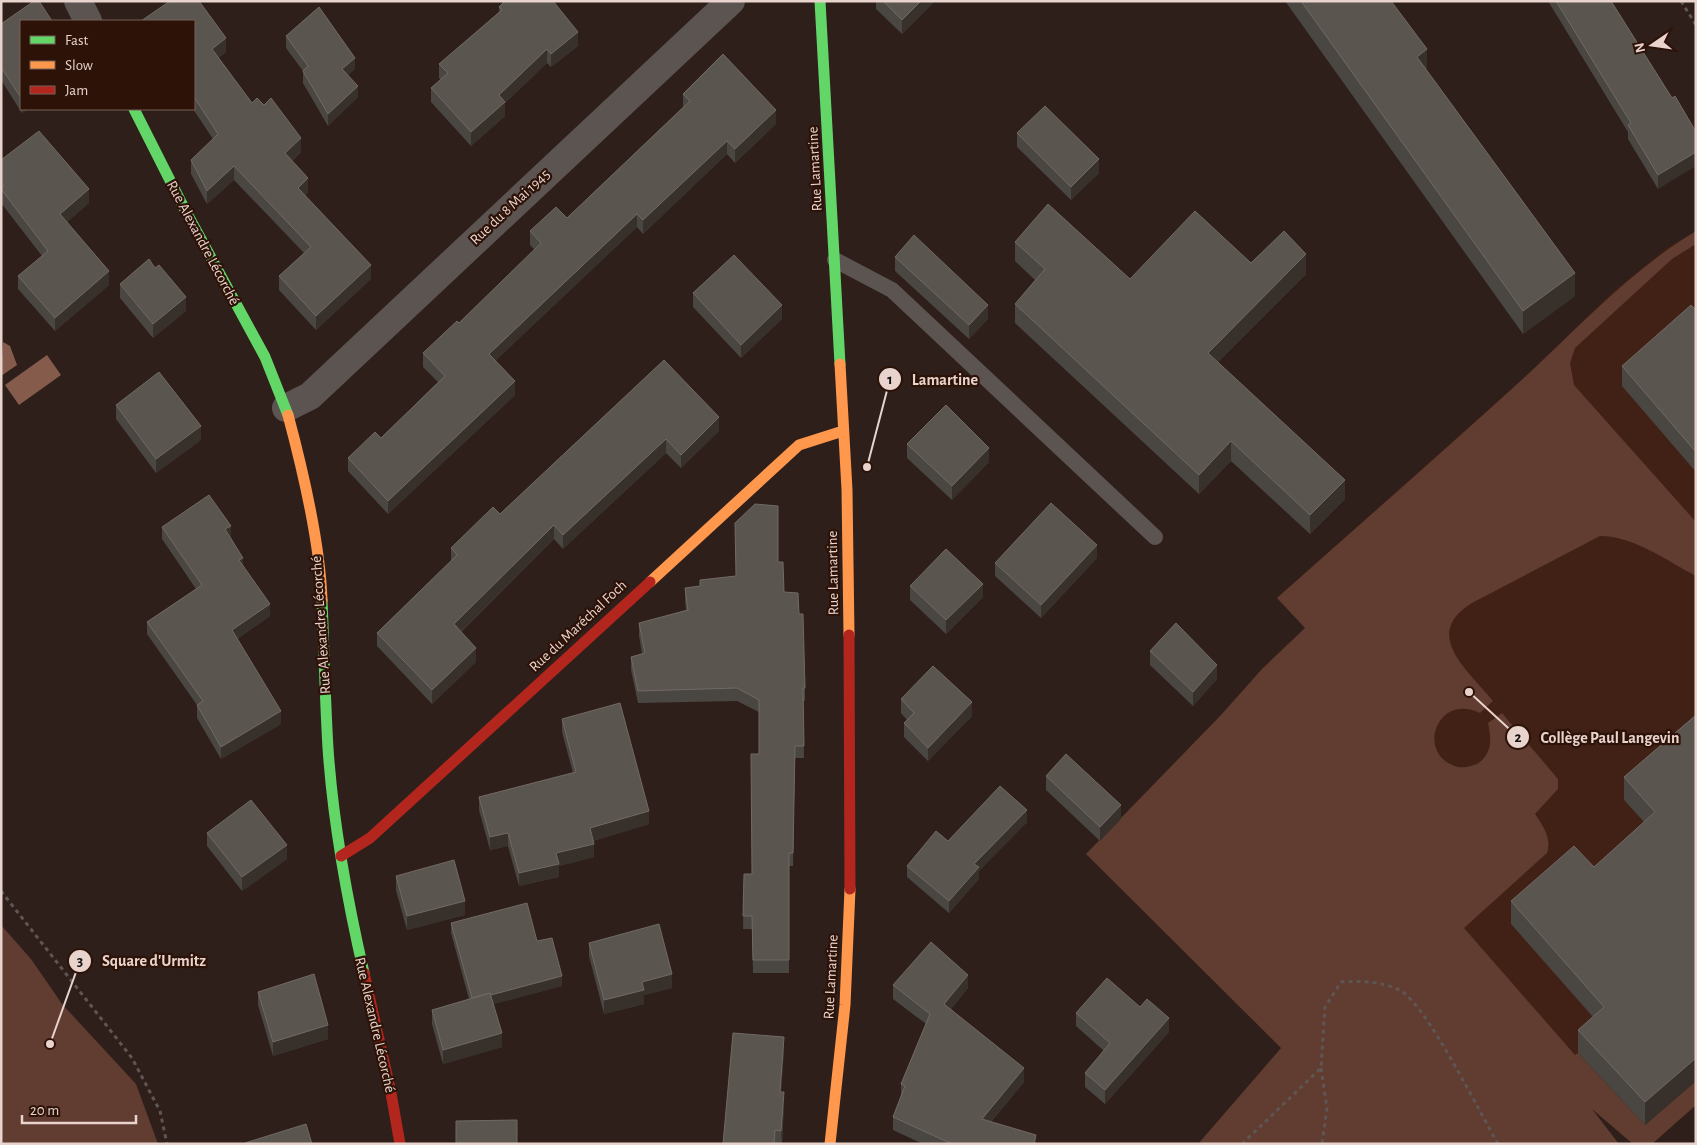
<svg xmlns="http://www.w3.org/2000/svg" width="1697" height="1145" viewBox="0 0 1697 1145" font-family="'Alegreya Sans',sans-serif">
<rect width="100%" height="100%" fill="#2f1f1a"/>
<!-- built -->
<path fill="#412015" d="M1696,231V1105L1652,1144H1633L1589,1107L1262,669L1305,628L1277,598L1527,375L1615,290L1667,248Z"/>
<!-- green -->
<path fill="#613c30" d="M1696,231V244L1672,259L1575,348L1570,363L1574,385L1696,522V576C1667,561 1634,536 1600,536L1472,603C1421,634 1468,670 1493,701L1480,713C1436,692 1415,756 1458,767C1464,768 1475,766 1480,762C1493,750 1491,738 1488,723L1502,713L1558,779V789L1535,814C1543,825 1552,839 1547,853L1464,928L1575,1055L1578,1053L1645,1125L1696,1081V1105L1652,1144H1633L1592,1109L1619,1144H1198L1281,1048L1086,854L1221,715L1262,669L1305,628L1277,598C1360,524 1444,451 1526,376C1581,325 1631,270 1696,231Z
M1,925L31,959L62,1004L136,1084L158,1144H1Z"/>
<!-- water -->
<path fill="#855b4c" d="M3,342L10,346L17,365L1,376Z
M47,355L61,375L19,405L5,385Z"/>
<g fill="none" stroke-linecap="round" stroke-linejoin="round">
<!-- path -->
<path stroke="#5f5653" stroke-width="3" stroke-dasharray="4 4" stroke-linecap="butt" d="M1681,1L1696,25
M1,891L132,1058L160,1111L167,1144
M1321,1068L1327,1108L1322,1144
M1242,1144L1321,1068L1325,1007L1341,982C1361,981 1383,981 1401,991C1427,1006 1480,1113 1498,1144"/>
<!-- lane -->
<path stroke="#5c5451" stroke-width="16" d="M835,260L892,290L1155,537"/>
<!-- street -->
<path stroke="#5c5451" stroke-width="28" d="M78,1L88,21
M286,408L310,396L731,1"/>
<!-- fast -->
<path stroke="#63d668" stroke-width="11" d="M820,1L840,364
M134,109L184,208L265,357L288,415
M322,600C324,649 325,698 328,748C333,823 347,899 364,973"/>
<!-- slow -->
<path stroke="#ff974d" stroke-width="11" d="M840,364L847,490L849,635
M288,415C303,471 320,542 322,600
M650,582L799,445L843,431
M830,1144L845,1005L850,889"/>
<!-- jam -->
<path stroke="#b3261e" stroke-width="11" d="M849,635L850,889
M341,856L370,838L650,582
M364,973L391,1093L400,1144"/>
</g>
<!-- wall -->
<path fill="#4a4642" d="M876,1H935L902,34L876,9Z
M1285,1H1391L1427,71L1575,296L1523,334Z
M1548,1H1611L1672,98L1658,189L1628,139V132Z
M499,7L578,46L551,67L547,63L505,103V116L471,146L431,102V88L441,80L439,78V64L499,12Z
M21,21V109H28L22,113L1,80V24Z
M194,21L226,52L218,58L252,103L301,152L292,161L308,192L305,195L371,279L316,330L279,290V276L304,253L234,180L207,204L191,174V160L213,139L193,109H194Z
M286,36L355,69L348,75L358,97L328,126L303,83V71L286,48Z
M683,94L776,124L735,163L727,154L643,234L637,227L495,361L515,395L388,514L348,471V458L381,438L438,382L423,367V353L459,323L535,250L530,245V231L567,218L683,107Z
M1017,133L1099,173L1071,200L1017,147Z
M1,160L89,203L67,222L109,285L55,331L18,289V276L42,256L1,203Z
M1015,242L1130,279L1251,263L1306,274L1218,362L1345,499L1310,534L1231,461L1199,494L1015,323V304L1035,280L1015,261Z
M895,257L988,319L969,339L895,271Z
M155,268L186,311L153,338L120,298V284Z
M693,293L782,319L741,358L693,307Z
M1696,310V472L1622,386V366Z
M664,360L719,431L681,468L666,453L563,549L554,539L461,632L476,662L432,704L377,646V633L451,561V548L500,514Z
M116,405L201,440L156,473L116,419Z
M907,444L989,462L952,500L907,458Z
M162,527L231,538L243,566L270,616L237,639L281,724L221,759L197,718V705L147,634V622L196,589L162,539Z
M1097,558L1041,618L995,576V563Z
M778,562L784,592L799,614L805,688V701H803L804,758H795L793,866H789V973H753L752,929H743L744,874H752L759,754V712L737,701L638,703L631,670V657L642,654L639,636V623L686,610L685,601V588L700,586V580L736,576Z
M910,586L983,597L946,634L910,600Z
M1150,651L1217,679L1193,706L1150,665Z
M901,699L972,716L928,761L904,737V723L907,720L901,713Z
M1696,715L1645,1125L1578,1053V1030L1593,1017L1511,924V901L1594,867L1644,822L1624,800V777Z
M562,719L649,824L593,841L594,857L559,866V877L519,886L508,846L490,850L479,810V797L573,773L562,732Z
M1046,776L1121,819L1100,841L1046,790Z
M1027,822L979,871V879L949,913L907,877V866L948,841Z
M207,833L287,859L242,891L207,846Z
M396,876L465,915L407,930L396,890Z
M451,923L537,941L562,986L493,1004L502,1047L443,1064L432,1024V1010L469,999L451,933Z
M589,943L672,988L644,995V1004L604,1014L589,956Z
M893,985L968,988L951,1009L1024,1082L991,1122L1036,1144H923L893,1130V1117L901,1097V1084L926,1024L893,999Z
M258,992L328,1039L273,1056L258,1005Z
M1140,1007L1169,1032L1105,1104L1085,1087V1073L1104,1051L1076,1026V1013Z
M784,1051L781,1092L784,1106L782,1144H723Z"/>
<!-- shaded-wall -->
<path fill="#38302b" d="M921,1H935L902,34V20Z
M578,32V46L551,67V54Z
M226,38V52L212,62V49Z
M547,49V63L505,103V116L471,146V132L499,95Z
M1427,49V72L1417,57Z
M355,58V69L342,81V69Z
M358,86V97L328,126V114Z
M22,109H28L22,113Z
M776,110V124L735,163V149Z
M301,138V152L285,167V153Z
M727,141V154L643,234V220Z
M1696,152V166L1658,189V175Z
M1099,159V173L1071,200V187Z
M234,166V180L207,204V191Z
M308,178V192L298,202V188Z
M89,189V203L60,228V214Z
M637,214V227L489,367V354Z
M1306,254V274L1208,372V353Z
M371,265V279L316,330V316Z
M109,271V285L55,331V318Z
M1575,273V296L1523,334V311Z
M186,297V311L153,338V324Z
M782,305V319L741,358V345Z
M988,305V319L969,339V325Z
M515,381V395L388,514V501Z
M719,417V431L681,468V455Z
M201,426V440L156,473V459Z
M666,439V453L563,549V535Z
M1231,441V461L1199,494V475Z
M989,448V462L952,500V486Z
M1345,480V499L1310,534V515Z
M554,525V539L454,638V624Z
M231,526V538L225,529Z
M1097,545V558L1041,618V605Z
M243,558V570L239,560Z
M983,584V597L946,634V620Z
M270,604V616L232,642V630Z
M476,648V662L432,704V690Z
M1217,665V679L1193,706V692Z
M972,702V716L928,761V748Z
M281,711V724L221,759V747Z
M1121,805V819L1100,841V827Z
M1027,810V822L979,871V879L949,913V901L974,864Z
M649,811V824L590,842V828Z
M508,833V846L490,850V837Z
M594,844V857L559,866V877L519,886V873L556,853Z
M287,845V859L242,891V877Z
M465,901V915L407,930V916Z
M672,974V988L644,995V1004L604,1014V1000L642,982Z
M968,975V988L944,1017V1004Z
M562,976V986L472,1010V1000Z
M1169,1018V1032L1105,1104V1090Z
M328,1025V1039L273,1056V1042Z
M502,1033V1047L443,1064V1050Z
M784,1037V1051L780,1105V1092Z
M1696,1058V1081L1645,1125V1102Z
M1024,1068V1082L982,1132V1119Z
M784,1092V1106L781,1144V1131Z
M1036,1135V1144H1034Z"/>
<!-- building -->
<path fill="#5b5550" stroke="#716964" d="M34,1H39L52,21H21V98L1,67V24Z
M170,1H199L226,38L212,49L252,103L257,98L264,105L271,98L301,138L285,153L308,178L298,188L371,265L316,316L279,276L311,247L234,166L207,191L191,160L218,134L194,97V21H141Z
M505,1H553L578,32L551,54L547,49L499,95L505,102L471,132L431,88L448,73L439,64L502,10L499,7Z
M883,1H921L902,20Z
M1301,1H1391L1427,49L1417,57L1575,273L1523,311Z
M1556,1H1611L1672,98L1675,96L1696,132V152L1658,175L1628,125L1631,123Z
M319,7L355,58L342,69L358,86L328,114L303,71L308,66L286,36Z
M723,54L776,110L735,149L727,141L643,220L637,214L489,354L515,381L388,501L348,458L375,432L381,438L445,376L423,353L457,321L459,323L541,243L530,231L556,207L567,218L690,101L683,94Z
M1045,106L1099,159L1071,187L1017,133Z
M39,131L89,189L60,214L109,271L55,318L18,276L48,251L1,189V188L4,186L1,182V160Z
M1048,204L1130,279L1195,211L1251,263L1284,231L1306,254L1208,353L1345,480L1310,515L1231,441L1199,475L1015,304L1045,269L1015,242Z
M914,235L988,305L969,325L895,257Z
M734,255L782,305L741,345L693,293Z
M149,259L155,268L159,265L186,297L153,324L120,284Z
M1691,305L1696,310V452L1622,366Z
M664,360L719,417L681,455L666,439L563,535L554,525L454,624L476,648L432,690L377,633L457,555L451,548L493,507L500,514Z
M159,372L201,426L156,459L116,405Z
M946,405L989,448L952,486L907,444Z
M209,495L231,526L225,529L243,558L239,560L270,604L232,630L281,711L221,747L197,705L203,701L147,622L202,585L162,527Z
M1051,503L1097,545L1041,605L995,563Z
M755,504L778,506V562H783L784,592L798,593L799,614H803L805,688H803L804,746H795L793,853H789V960H753L752,916H743L744,874H752L751,754H759V700L737,688L638,691L631,657L645,653L639,623L688,610L685,588L700,586V580L736,576L735,523Z
M946,549L983,584L946,620L910,586Z
M1176,623L1217,665L1193,692L1150,651Z
M933,666L972,702L928,748L904,723L914,713L901,699Z
M620,703L649,811L590,828L594,844L556,853L559,864L519,873L508,833L490,837L479,797L576,772L562,719Z
M1696,715V1058L1645,1102L1578,1030L1604,1007L1511,901L1574,846L1594,867L1655,812L1624,777Z
M1066,754L1121,805L1100,827L1046,776Z
M1000,786L1027,810L974,864L979,867L949,901L907,866L936,831L948,841Z
M251,800L287,845L242,877L207,833Z
M454,860L465,901L407,916L396,876Z
M527,903L537,941L552,938L562,976L491,995L490,993L472,998L451,923Z
M659,924L672,974L642,982L644,990L604,1000L589,943Z
M931,942L968,975L944,1004L1024,1068L982,1119L1036,1135L1034,1144H952L893,1117L905,1086L901,1084L930,1014L893,985Z
M314,974L328,1025L273,1042L258,992Z
M1107,978L1140,1007L1147,999L1169,1018L1105,1090L1085,1073L1110,1043L1076,1013Z
M490,993L502,1033L443,1050L432,1010Z
M733,1033L784,1037L780,1092H784L781,1131L775,1130L774,1144H723Z
M517,1120V1144H456V1121Z
M306,1124L312,1144L245,1143Z"/>
<g text-anchor="middle" dominant-baseline="central" stroke-width="4.5" stroke-linejoin="round" paint-order="stroke">
<!-- street labels -->
<g font-size="15" fill="#e8d4cd" stroke="#2d1208">
<text transform="translate(815 169) rotate(-93)">Rue Lamartine</text>
<text transform="translate(510 207) rotate(-43)">Rue du 8 Mai 1945</text>
<text transform="translate(203 243) rotate(62)">Rue Alexandre Lécorché</text>
<text transform="translate(833 573) rotate(-91)">Rue Lamartine</text>
<text transform="translate(321 625) rotate(-94)">Rue Alexandre Lécorché</text>
<text transform="translate(578 626) rotate(-43)">Rue du Maréchal Foch</text>
<text transform="translate(831 977) rotate(-87)">Rue Lamartine</text>
<text transform="translate(375 1025) rotate(77)">Rue Alexandre Lécorché</text>
</g>
</g>
<!-- callouts -->
<path fill="none" stroke="#e8d4cd" stroke-width="2" d="M867 467L890 379M1469 692L1518 737M50 1044L80 961"/>
<g fill="#e8d4cd" stroke="#2d1208" stroke-width="2">
<circle cx="867" cy="467" r="5"/>
<circle cx="1469" cy="692" r="5"/>
<circle cx="50" cy="1044" r="5"/>
<circle cx="890" cy="379" r="12"/>
<circle cx="1518" cy="737" r="12"/>
<circle cx="80" cy="961" r="12"/>
</g>
<g font-size="15" text-anchor="middle" font-weight="bold" fill="#111">
<text x="890" y="384">1</text>
<text x="1518" y="742">2</text>
<text x="80" y="966">3</text>
</g>
<g font-size="16" text-anchor="middle" font-weight="bold" fill="#e8d4cd" stroke="#2d1208" stroke-width="4.5" stroke-linejoin="round" paint-order="stroke">
<text x="945" y="385">Lamartine</text>
<text x="1610" y="743">Collège Paul Langevin</text>
<text x="154" y="966">Square d'Urmitz</text>
</g>
<!-- border -->
<rect width="1697" height="1145" fill="none" stroke="#e8d4cd" stroke-width="5"/>
<!-- legend -->
<rect x="20" y="20" width="175" height="90" fill="#2d1208" stroke="#786057"/>
<rect x="30" y="36" width="25" height="8" fill="#63d668" stroke="#786057"/>
<text x="65" y="45" font-size="15" fill="#e8d4cd">Fast</text>
<rect x="30" y="61" width="25" height="8" fill="#ff974d" stroke="#786057"/>
<text x="65" y="70" font-size="15" fill="#e8d4cd">Slow</text>
<rect x="30" y="86" width="25" height="8" fill="#b3261e" stroke="#786057"/>
<text x="65" y="95" font-size="15" fill="#e8d4cd">Jam</text>
<!-- north arrow -->
<g transform="translate(1652 45) rotate(257)" stroke="#2d1208" stroke-width="4" paint-order="stroke">
<path d="M0-4L9 19L0 12L-9 19Z" fill="#e8d4cd"/>
<text y="-8" font-size="14" font-weight="bold" text-anchor="middle" fill="#e8d4cd">N</text>
</g>
<!-- scale -->
<path d="M22 1115v8h114v-8" fill="none" stroke="#e8d4cd" stroke-width="2.5"/>
<text x="30" y="1115" font-size="15" fill="#e8d4cd" stroke="#2d1208" stroke-width="4" paint-order="stroke">20 m</text>
</svg>
